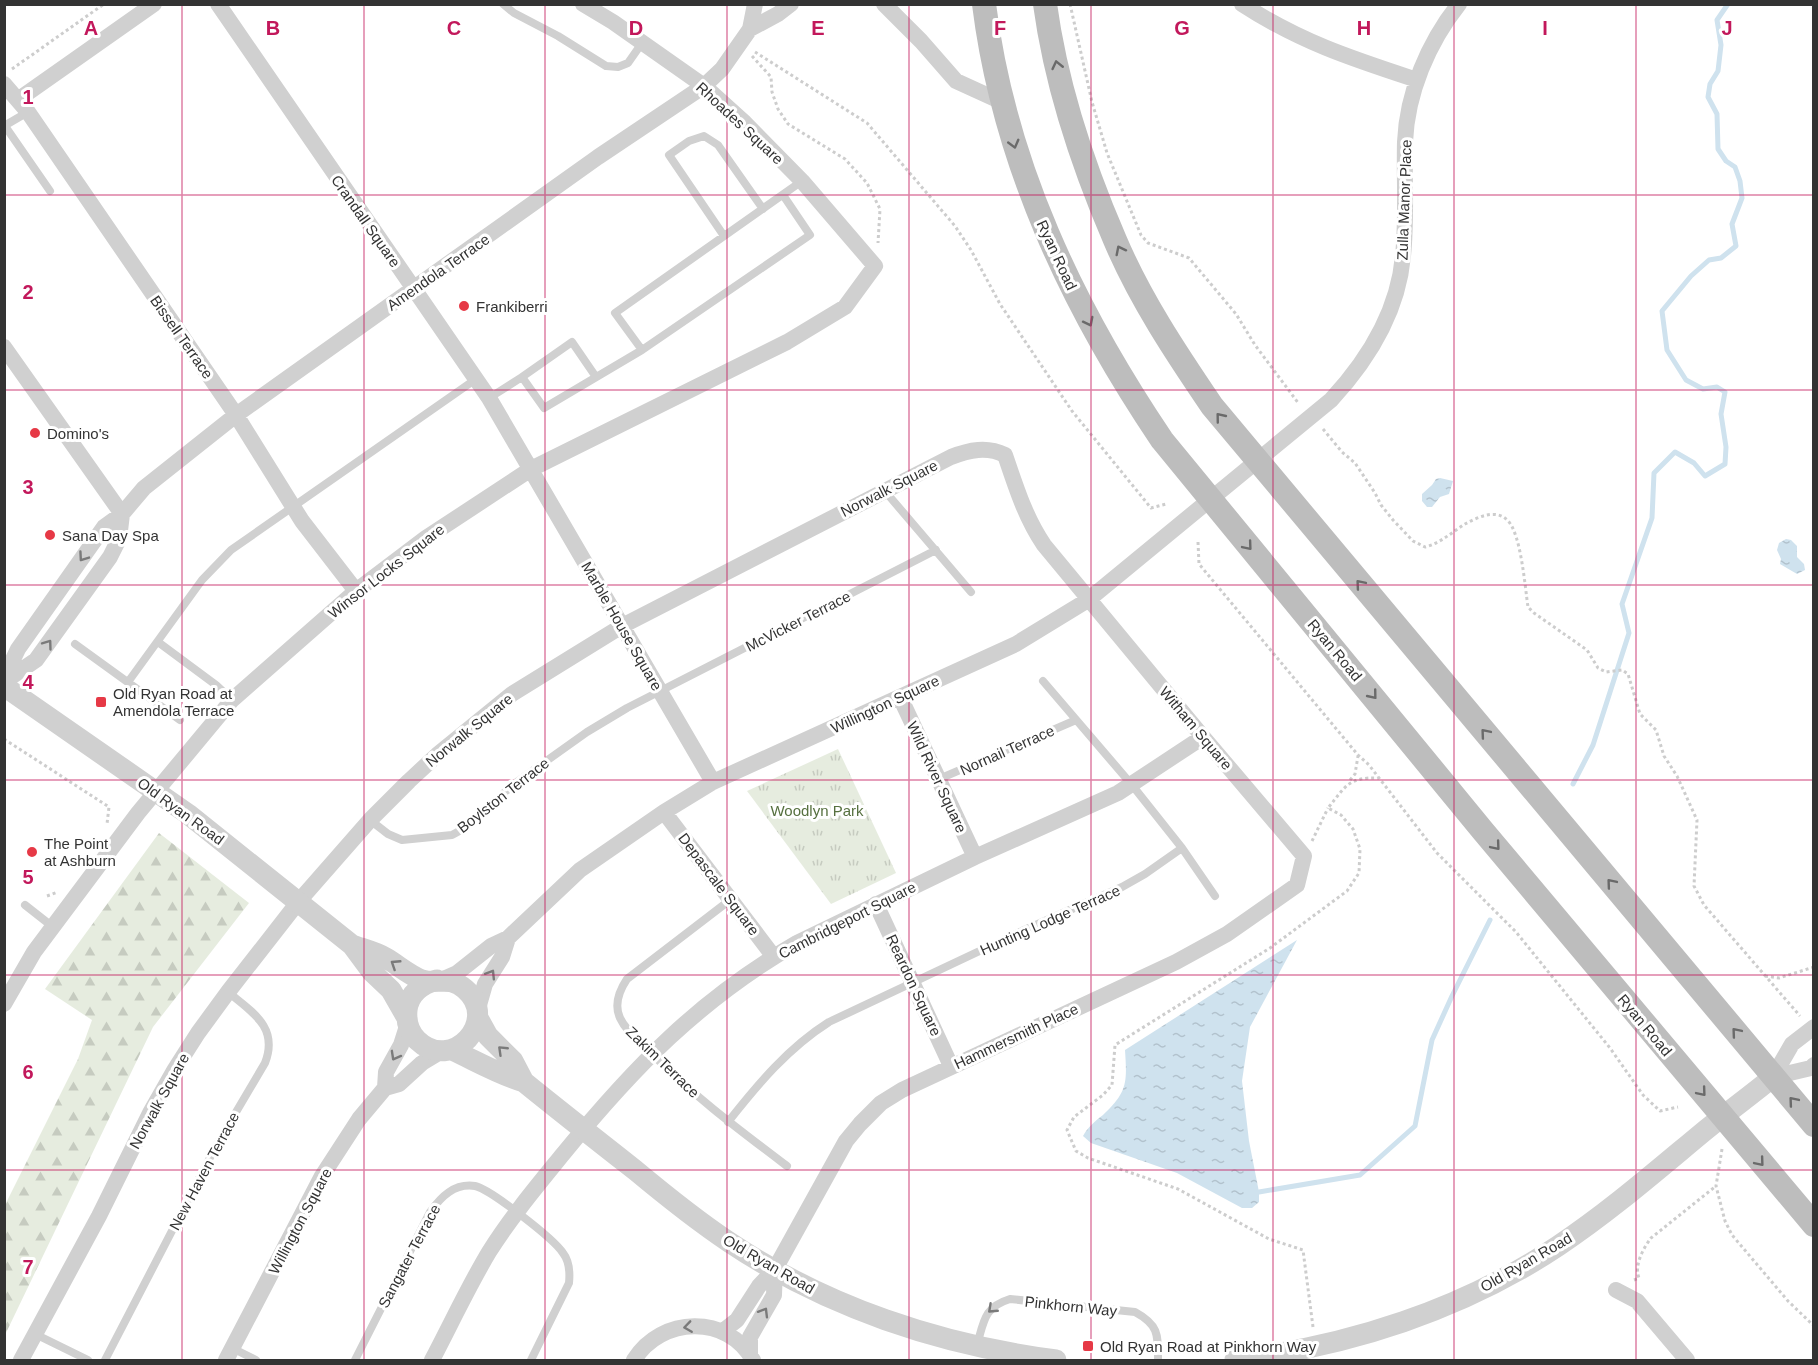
<svg xmlns="http://www.w3.org/2000/svg" width="1818" height="1365" viewBox="0 0 1818 1365" font-family="Helvetica,sans-serif">
<defs>
<pattern id="grass-tufts" width="24" height="20" patternUnits="userSpaceOnUse" patternTransform="scale(1.5)"><rect width="24" height="20" fill="#e6ecdf"/><path d="M3 7l-1-3M5 7V3M7 7l1-3M15 17l-1-3M17 17v-4M19 17l1-3" fill="none" stroke="#c6cbc0"/></pattern>
<pattern id="forest-firs" width="22" height="20" patternUnits="userSpaceOnUse" patternTransform="scale(1.5)"><rect width="22" height="20" fill="#e6ecdf"/><path d="M5 1l3.5 6h-7zM16 11l3.5 6h-7z" fill="#c6cbc0"/></pattern>
<pattern id="water-ripples" width="26" height="14" patternUnits="userSpaceOnUse" patternTransform="scale(1.5)"><rect width="26" height="14" fill="#cfe2ee"/><path d="M2 4q2-2 4 0t4 0M15 11q2-2 4 0t4 0" fill="none" stroke="#b2c2cd"/></pattern>
</defs>
<rect width="100%" height="100%" fill="#fff"/>
<!-- grass -->
<path fill="url(#grass-tufts)" d="M838,749L896,873L831,904L747,791Z"/>
<!-- forest -->
<path fill="url(#forest-firs)" d="M159,833L249,903L153,1027L5,1335V1205L78,1059L92,1020L45,989Z"/>
<!-- water -->
<path fill="url(#water-ripples)" d="M1440,478L1453,481L1449,494L1440,497L1432,507H1427L1422,501V494L1432,485L1436,479Z
M1786,539L1791,540L1797,546V557L1804,564L1805,570L1797,574L1780,564L1781,559L1777,550L1779,543Z
M1297,940L1250,1027L1242,1081L1249,1141L1259,1192V1202L1252,1208H1242L1177,1173L1091,1143L1083,1136C1088,1127 1095,1121 1103,1115C1128,1092 1127,1082 1125,1050Z"/>
<g fill="none" stroke-linecap="round" stroke-linejoin="round">
<!-- stream -->
<path stroke="#cfe2ee" stroke-width="5" d="M1573,784L1593,745L1629,633L1622,604L1652,518L1654,473L1675,452L1694,463L1705,476L1725,464L1726,447L1721,414L1725,392L1717,387L1703,389L1686,380L1667,350L1662,311L1691,276L1709,260L1721,258L1736,246L1732,224L1742,198L1740,181L1735,167L1726,161L1718,149L1717,114L1708,97L1710,84L1718,71L1721,45L1717,20L1728,4
M1259,1192L1360,1175L1415,1126L1432,1040L1452,996L1490,920"/>
<!-- path -->
<path stroke="#cdcdcd" stroke-width="3" stroke-dasharray="3 3" stroke-linecap="butt" d="M1070,4L1092,102L1107,153L1141,235L1148,243L1189,258L1236,314L1255,345L1299,404
M755,52L867,123L955,226L971,250L1000,304L1072,411L1151,508L1166,504
M752,56L771,77L772,92L778,109L788,124L845,159L867,183L880,209L878,243
M12,69L104,4
M1323,429L1342,452L1355,463L1375,493L1381,505L1393,520L1413,541L1425,547C1441,543 1452,532 1465,524C1478,517 1497,508 1508,521C1521,534 1525,587 1528,607L1534,613L1587,650L1598,668L1606,672L1622,670L1628,674L1640,714L1656,730L1664,756L1677,776L1697,820L1694,886L1704,905L1800,1016
M1198,542L1199,564L1358,755L1369,765L1437,853L1516,932L1610,1048L1643,1095L1660,1111L1678,1107
M4,739L109,807L107,824
M1350,780L1355,774L1358,756
M1312,841L1328,808
M47,896L58,892
M1765,976L1779,978L1814,967
M1722,1149L1716,1186L1725,1221L1732,1235L1788,1301L1814,1326
M1634,1280L1639,1278C1634,1265 1643,1249 1651,1238L1716,1186
M1313,1327L1303,1250L1269,1239L1178,1189L1088,1158L1076,1151L1067,1130L1074,1117L1103,1095L1112,1085L1115,1045L1270,948L1347,891L1359,873L1360,849L1353,829L1341,815L1328,808C1346,786 1348,777 1379,778"/>
<!-- service -->
<path stroke="#d0d0d0" stroke-width="8" d="M503,4L514,13L558,36L606,66L618,67L628,63L642,43
M4,126L28,112
M5,126L50,191
M724,236L669,155L689,141L704,136L718,145L763,209
M642,350L810,235L783,195
M522,377L572,342L596,377
M489,398L522,377L544,408L642,350L615,313L802,181
M884,490L971,592
M158,642L216,685L232,700
M75,644L180,720
M128,682L202,580L231,550L476,379
M939,779L1076,720
M370,820L388,834L402,840L452,835L463,829L514,784L587,732L627,708L936,550
M1182,848L1215,896
M730,900L627,979C619,991 614,1005 620,1018C626,1031 638,1040 648,1050C690,1093 738,1129 787,1166
M25,905L53,927
M728,1122C758,1084 788,1048 829,1022L1022,931L1122,887L1145,874L1182,848L1132,785L1043,681
M35,1334L88,1360
M977,1345C984,1321 984,1307 1010,1299L1135,1312C1159,1325 1158,1335 1158,1360
M232,1348L256,1360
M105,1360L216,1146L265,1063C279,1027 252,1012 228,992
M355,1360L430,1212C441,1197 454,1183 475,1186C490,1189 554,1239 563,1253C570,1262 570,1273 569,1283L531,1360"/>
<!-- minor -->
<path stroke="#d0d0d0" stroke-width="16" d="M218,4L489,398L713,782
M755,4L750,29L778,14L791,4
M884,4L921,41L956,81L1002,102
M1242,4C1300,42 1353,59 1417,80
M4,84L28,112L236,415L302,521L356,591
M19,99L154,4
M4,347L122,514
M4,678L18,649L104,527L122,514L144,488L236,415L598,157L704,86L722,69L750,29
M4,682L36,660L110,557L119,539L122,514
M900,697L975,857
M664,812L774,957
M876,904L951,1066
M441,980L457,973L491,946L508,938L580,870L664,812L713,782L1016,644L1088,600L1331,400C1368,360 1398,312 1403,256C1407,218 1404,180 1405,142C1407,93 1428,43 1459,4
M4,1004L34,952L138,813L232,700L356,591L426,538L531,469L787,342L845,307L875,266L802,181L745,123L704,86L613,22L583,4
M477,1012L485,984L502,957L508,938
M1773,1077L1792,1044L1814,1027
M1773,1077L1811,1068L1814,1065
M385,1088L386,1072L401,1045L408,1023
M1616,1290L1637,1301L1687,1360
M750,1354V1337L774,1295L775,1269
M21,1360L99,1216L150,1113L175,1069L198,1033L228,992L299,901L370,820L409,781L437,755L512,694L622,626L951,457C969,450 987,446 1005,455C1016,487 1025,517 1044,545L1203,737L1304,856L1297,885L1227,934L1176,962L902,1090L881,1103L860,1124L846,1141L775,1269L759,1286L737,1320L723,1331
M226,1360L322,1176L359,1119L385,1088L399,1084L422,1063L442,1051
M432,1360C451,1324 468,1287 489,1252C511,1217 537,1186 563,1154C634,1067 699,1000 797,943L975,857L1118,793L1203,737
M634,1360C661,1316 728,1314 753,1360"/>
<!-- tertiary -->
<path stroke="#d0d0d0" stroke-width="21" d="M4,686L188,814L352,945L372,972L391,990L407,1018
M352,945C363,949 376,952 386,958C398,965 409,975 422,980C437,985 449,975 465,989C501,1020 452,1074 417,1040C409,1032 406,1021 407,1010C409,993 422,984 437,980
M478,1018L488,1036L513,1061L524,1082
M452,1050C476,1061 498,1074 524,1082C561,1112 598,1141 635,1170C665,1195 696,1220 729,1242C826,1307 940,1345 1056,1360
M1235,1360C1349,1346 1462,1310 1558,1246C1609,1212 1655,1172 1702,1133C1725,1114 1750,1096 1773,1077"/>
<!-- secondary -->
<path stroke="#bdbdbd" stroke-width="24" d="M984,4C1004,164 1073,308 1162,440L1483,831L1814,1225
M1045,4C1056,85 1083,166 1115,240C1140,299 1176,353 1212,406L1814,1125"/>
</g>
<!-- one-way arrows -->
<defs><path id="oneway-chevron" d="M-2-3.5L2.5 0L-2 3.5" fill="none" stroke-width="1.6" stroke-linecap="round" stroke-linejoin="round" transform="scale(1.5)"/></defs>
<g stroke="#6a6a6a">
<use href="#oneway-chevron" transform="translate(1057 65) rotate(-103)"/>
<use href="#oneway-chevron" transform="translate(1014 144) rotate(75)"/>
<use href="#oneway-chevron" transform="translate(1120 250) rotate(-117)"/>
<use href="#oneway-chevron" transform="translate(1089 322) rotate(63)"/>
<use href="#oneway-chevron" transform="translate(1220 417) rotate(-129)"/>
<use href="#oneway-chevron" transform="translate(1248 546) rotate(50)"/>
<use href="#oneway-chevron" transform="translate(1360 584) rotate(-130)"/>
<use href="#oneway-chevron" transform="translate(1373 695) rotate(51)"/>
<use href="#oneway-chevron" transform="translate(1485 733) rotate(-130)"/>
<use href="#oneway-chevron" transform="translate(1496 846) rotate(50)"/>
<use href="#oneway-chevron" transform="translate(1611 883) rotate(-130)"/>
<use href="#oneway-chevron" transform="translate(1736 1032) rotate(-130)"/>
<use href="#oneway-chevron" transform="translate(1702 1092) rotate(50)"/>
<use href="#oneway-chevron" transform="translate(1793 1101) rotate(-130)"/>
<use href="#oneway-chevron" transform="translate(1760 1162) rotate(50)"/>
</g>
<g stroke="#7a7a7a">
<use href="#oneway-chevron" transform="translate(83 557) rotate(125)"/>
<use href="#oneway-chevron" transform="translate(48 644) rotate(-54)"/>
<use href="#oneway-chevron" transform="translate(395 964) rotate(-147)"/>
<use href="#oneway-chevron" transform="translate(491 974) rotate(-58)"/>
<use href="#oneway-chevron" transform="translate(502 1050) rotate(-136)"/>
<use href="#oneway-chevron" transform="translate(395 1056) rotate(119)"/>
<use href="#oneway-chevron" transform="translate(992 1309) rotate(137)"/>
<use href="#oneway-chevron" transform="translate(764 1312) rotate(-59)"/>
<use href="#oneway-chevron" transform="translate(688 1327) rotate(172)"/>
</g>
<!-- grid -->
<path fill="none" stroke="#c2185b" stroke-width="1.5" stroke-opacity="0.55" d="M182,4V1360M364,4V1360M545,4V1360M727,4V1360M909,4V1360M1091,4V1360M1273,4V1360M1454,4V1360M1636,4V1360M4,195H1814M4,390H1814M4,585H1814M4,780H1814M4,975H1814M4,1170H1814"/>
<!-- markers -->
<g fill="#e63946" stroke="#fff" stroke-width="2">
<circle cx="464" cy="306" r="6"/>
<circle cx="35" cy="433" r="6"/>
<circle cx="50" cy="535" r="6"/>
<rect x="95" y="696" width="12" height="12" rx="3"/>
<circle cx="32" cy="852" r="6"/>
<rect x="1082" y="1340" width="12" height="12" rx="3"/>
</g>
<g text-anchor="middle" dominant-baseline="central" stroke-width="6" stroke-linejoin="round" paint-order="stroke">
<!-- street labels -->
<g font-size="15" fill="#333" stroke="#fff">
<text transform="translate(740 123) rotate(43)">Rhoades Square</text>
<text transform="translate(1404 200) rotate(-88)">Zulla Manor Place</text>
<text transform="translate(366 221) rotate(55)">Crandall Square</text>
<text transform="translate(1057 255) rotate(65)">Ryan Road</text>
<text transform="translate(438 272) rotate(-35)">Amendola Terrace</text>
<text transform="translate(182 337) rotate(55)">Bissell Terrace</text>
<text transform="translate(889 488) rotate(-27)">Norwalk Square</text>
<text transform="translate(386 571) rotate(-38)">Winsor Locks Square</text>
<text transform="translate(798 621) rotate(-27)">McVicker Terrace</text>
<text transform="translate(622 626) rotate(60)">Marble House Square</text>
<text transform="translate(1335 650) rotate(50)">Ryan Road</text>
<text transform="translate(885 704) rotate(-25)">Willington Square</text>
<text transform="translate(1196 728) rotate(50)">Witham Square</text>
<text transform="translate(469 730) rotate(-39)">Norwalk Square</text>
<text transform="translate(1007 750) rotate(-24)">Nornail Terrace</text>
<text transform="translate(937 777) rotate(65)">Wild River Square</text>
<text transform="translate(503 795) rotate(-38)">Boylston Terrace</text>
<text transform="translate(181 811) rotate(36)">Old Ryan Road</text>
<text transform="translate(719 884) rotate(53)">Depascale Square</text>
<text transform="translate(847 920) rotate(-27)">Cambridgeport Square</text>
<text transform="translate(1050 920) rotate(-24)">Hunting Lodge Terrace</text>
<text transform="translate(914 985) rotate(65)">Reardon Square</text>
<text transform="translate(1645 1025) rotate(50)">Ryan Road</text>
<text transform="translate(1016 1036) rotate(-25)">Hammersmith Place</text>
<text transform="translate(663 1062) rotate(44)">Zakim Terrace</text>
<text transform="translate(159 1101) rotate(-61)">Norwalk Square</text>
<text transform="translate(204 1171) rotate(-62)">New Haven Terrace</text>
<text transform="translate(300 1221) rotate(-62)">Willington Square</text>
<text transform="translate(409 1256) rotate(-62)">Sangater Terrace</text>
<text transform="translate(1526 1262) rotate(-30)">Old Ryan Road</text>
<text transform="translate(769 1264) rotate(30)">Old Ryan Road</text>
<text transform="translate(1071 1306) rotate(6)">Pinkhorn Way</text>
</g>
<!-- poi labels -->
<g font-size="15" fill="#333" stroke="#fff" text-anchor="start">
<text x="476" y="306">Frankiberri</text>
<text x="47" y="433">Domino's</text>
<text x="62" y="535">Sana Day Spa</text>
<text x="113" y="693">Old Ryan Road at<tspan x="113" dy="17">Amendola Terrace</tspan></text>
<text x="44" y="843">The Point<tspan x="44" dy="17">at Ashburn</tspan></text>
<text x="1100" y="1346">Old Ryan Road at Pinkhorn Way</text>
</g>
<!-- park labels -->
<g font-size="15" fill="#56703f" stroke="#fff">
<text x="817" y="810">Woodlyn Park</text>
</g>
</g>
<g font-size="20" text-anchor="middle" font-weight="bold" fill="#c2185b" stroke="#fff" stroke-width="6" stroke-linejoin="round" paint-order="stroke">
<text x="91" y="35">A</text>
<text x="273" y="35">B</text>
<text x="454" y="35">C</text>
<text x="636" y="35">D</text>
<text x="818" y="35">E</text>
<text x="1000" y="35">F</text>
<text x="1182" y="35">G</text>
<text x="1364" y="35">H</text>
<text x="1545" y="35">I</text>
<text x="1727" y="35">J</text>
<text x="28" y="104">1</text>
<text x="28" y="299">2</text>
<text x="28" y="494">3</text>
<text x="28" y="689">4</text>
<text x="28" y="884">5</text>
<text x="28" y="1079">6</text>
<text x="28" y="1274">7</text>
</g>
<!-- border -->
<rect width="1818" height="1365" fill="none" stroke="#333333" stroke-width="12"/>
</svg>
